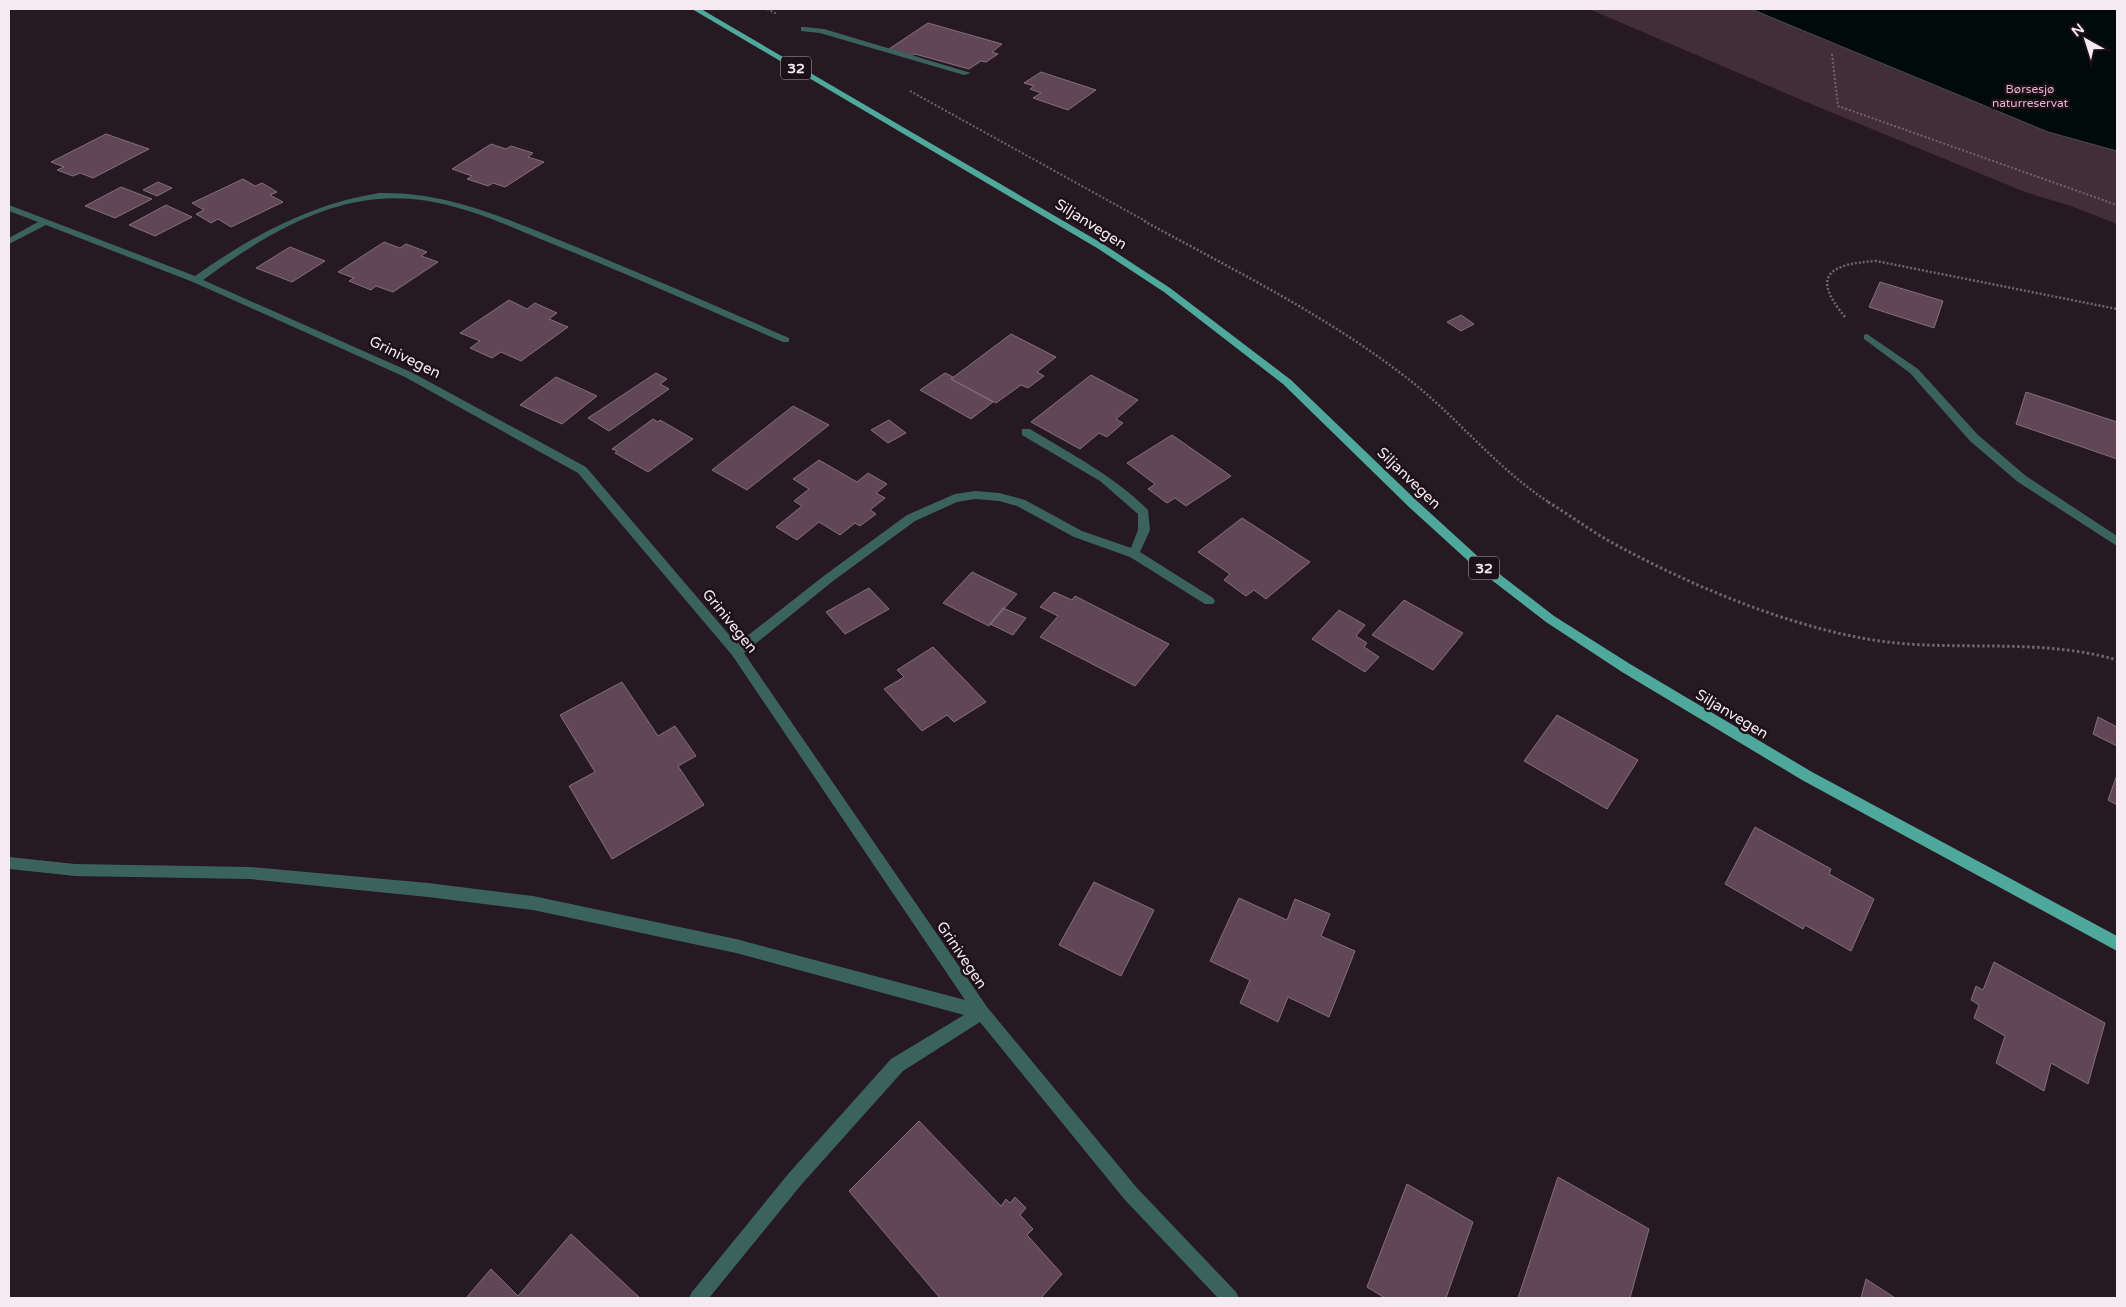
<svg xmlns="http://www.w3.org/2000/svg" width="2126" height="1307" viewBox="0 0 2126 1307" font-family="'Varela Round',sans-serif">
<rect width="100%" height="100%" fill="#271921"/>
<!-- green -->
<path fill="#412e39" d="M1589,9H2117V224L2071,206L2025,192L1811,104Z"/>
<!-- water -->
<path fill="#000a08" stroke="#494d4e" d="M1751,9H2117V151L2048,132Z"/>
<!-- building -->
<path fill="#614756" stroke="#82707a" d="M928,23L1002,44L992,52L998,54L986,62L981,61L969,69L915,54L911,56L889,49Z
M1041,72L1096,90L1068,110L1033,98L1041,93L1030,89L1034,86L1024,83Z
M106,134L149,149L93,178L80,173L73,176L57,170L64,167L51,162Z
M491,144L506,149L511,146L533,153L528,157L544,162L505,187L493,183L488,186L467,179L472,176L452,169Z
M243,179L255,186L262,183L277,192L270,195L283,202L231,227L218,219L211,223L196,214L204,210L192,203Z
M158,182L172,188L157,196L143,190Z
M121,187L152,199L115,218L85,206Z
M166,205L192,217L155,236L129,225Z
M384,242L400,248L406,244L427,252L421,256L438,262L393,292L376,286L371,290L349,281L354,278L338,272Z
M290,247L325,261L292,282L256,268Z
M1880,282L1943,301L1934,328L1869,307Z
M509,300L527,309L535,303L557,313L549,319L568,327L521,361L501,352L492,358L470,348L480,341L460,333Z
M1461,315L1474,324L1461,331L1447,322Z
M1011,334L1056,357L1037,372L1044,376L1028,388L1021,385L996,403L951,379Z
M656,373L667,379L660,384L669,389L609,431L588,418Z
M945,373L953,377L951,379L993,402L971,419L920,390Z
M1091,375L1138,400L1116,419L1123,423L1107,437L1099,433L1080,449L1031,422Z
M556,377L597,396L562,424L520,405Z
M2026,392L2117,422V459L2016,424Z
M793,406L829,425L747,490L712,470Z
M653,419L658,422L660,420L693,439L648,472L615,453L617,451L612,449Z
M889,420L906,433L888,443L871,430Z
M1172,435L1231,476L1186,506L1175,498L1167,503L1148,489L1155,484L1127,463Z
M819,460L857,482L868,473L887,484L876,493L885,498L870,510L876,514L860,526L855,523L840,535L819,522L797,540L776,527L802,506L794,501L809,489L793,479Z
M1242,518L1310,562L1266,599L1254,590L1246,596L1224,580L1230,574L1198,552Z
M972,572L1017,594L989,626L943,603Z
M869,588L889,609L845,634L826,612Z
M1054,592L1072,600L1075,596L1169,644L1135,686L1040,637L1058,616L1040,607Z
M1404,600L1463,633L1433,670L1372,635Z
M1003,608L1026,618L1013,635L990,624Z
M1339,610L1365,625L1356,636L1367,643L1364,647L1379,657L1365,672L1312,639Z
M933,647L986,702L954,722L947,715L922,731L884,689L904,677L897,670Z
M622,682L658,736L675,726L696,756L678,766L704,805L612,859L569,786L595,772L560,715Z
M1557,715L1638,760L1607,809L1524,761Z
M2098,717L2117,727V746L2093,734Z
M2117,775V805L2108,800Z
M1755,827L1831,869L1829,874L1874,899L1851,951L1805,925L1803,929L1725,884Z
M1094,882L1154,910L1121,976L1059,945Z
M1239,898L1287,920L1295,899L1330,914L1321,936L1355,951L1329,1017L1288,997L1278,1022L1240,1003L1250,980L1210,961Z
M1994,962L2105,1023L2088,1084L2051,1063L2044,1091L1996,1063L2005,1036L1974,1018L1979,1005L1971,1000L1976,986L1983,990Z
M919,1121L1001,1206L1006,1199L1010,1203L1015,1197L1026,1208L1020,1215L1033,1229L1027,1235L1062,1274L1041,1298H940L849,1191Z
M1558,1177L1649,1229L1630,1298H1518Z
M1407,1184L1473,1222L1446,1298H1385L1367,1287Z
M571,1234L640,1298H466L491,1269L518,1296Z
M1866,1279L1895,1298H1861Z"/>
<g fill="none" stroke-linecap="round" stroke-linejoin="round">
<!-- path-far2 -->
<path stroke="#71646c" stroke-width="2" stroke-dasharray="2 2" stroke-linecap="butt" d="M767,9L777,14
M1832,54L1838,106L2117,205
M910,91L1147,222"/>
<!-- path-far1 -->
<path stroke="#71646c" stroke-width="2.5" stroke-dasharray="2 2" stroke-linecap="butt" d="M1144,221C1237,272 1334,319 1417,386C1462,423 1500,471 1550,503
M1845,317C1810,275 1830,264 1876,261L2117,309"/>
<!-- path -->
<path stroke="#71646c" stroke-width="3" stroke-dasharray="2.5 2.5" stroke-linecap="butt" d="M1548,502C1573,517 1596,535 1622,548C1700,590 1807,634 1896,643C1970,650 2045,639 2117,660"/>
<!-- minor -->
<path fill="#3b635d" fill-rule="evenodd" d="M804,27L824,29L971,73L964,75L820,33L801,31V27Z
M379,193C447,191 507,219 569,244C643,274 716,306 789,338V342H783C708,310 635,277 560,247C503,224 443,193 379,199C314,204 255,242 203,280L413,373L586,467L737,644L825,575L907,515L955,494L975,491L999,493L1025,500L1082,531L1131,548L1138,530V514L1100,481L1022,435V429H1030C1071,454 1114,476 1148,510L1150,530L1140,552L1213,598L1215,601L1213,604H1205L1130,557L1074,537L1017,506L999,501L975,499L957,502L915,521L833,581L744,653L987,1007L1137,1188L1236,1292L1239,1298H1218L1125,1200L980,1022L903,1071L801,1185L709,1298H689L692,1292L789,1173L891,1059L964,1015L736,953L533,910L428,897L250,879L75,876L9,869V857L75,864L250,867L428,883L533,896L736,939L965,1000L732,655L578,473L405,377L193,282L46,225L9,244V238L38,222L9,211V205L195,276C252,236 310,204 379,193Z
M1867,334L1918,369L1978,435L2026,476L2117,536V546L2018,482L1970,441L1910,373L1864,339V335Z"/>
<!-- major -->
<path fill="#4fa89c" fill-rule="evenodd" d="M692,9H701L1103,244L1170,288L1291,380L1417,501L1484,562L1554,616L1630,664L1812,772L2117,936V951L1802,780L1622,672L1546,622L1476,568L1409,507L1283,384L1164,292L1097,248Z"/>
</g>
<g text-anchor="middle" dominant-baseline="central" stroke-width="5" stroke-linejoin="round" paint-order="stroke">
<!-- far-park labels -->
<g font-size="12" fill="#e6b2d0" stroke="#1d1018">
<text x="2030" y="89">Børsesjø<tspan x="2030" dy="14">naturreservat</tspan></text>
</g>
<!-- shield labels -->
<g fill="#1d1018" stroke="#b4a9af" stroke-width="1">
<rect x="781" y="56.5" width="30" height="23" rx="4"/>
<rect x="1469" y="556.5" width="30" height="23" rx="4"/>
</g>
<g font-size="14" font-weight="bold" fill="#f4eaf0">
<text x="796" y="68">32</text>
<text x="1484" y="568">32</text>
</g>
<!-- street labels -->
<g font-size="15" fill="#f4eaf0" stroke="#1d1018">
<text transform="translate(1091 224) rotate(32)">Siljanvegen</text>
<text transform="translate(405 357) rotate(26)">Grinivegen</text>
<text transform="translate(1409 478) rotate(44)">Siljanvegen</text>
<text transform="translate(730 621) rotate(51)">Grinivegen</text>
<text transform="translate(1732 714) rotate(31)">Siljanvegen</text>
<text transform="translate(962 955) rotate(56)">Grinivegen</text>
</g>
</g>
<!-- border -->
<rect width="2126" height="1307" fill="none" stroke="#f4eaf0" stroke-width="20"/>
<!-- north arrow -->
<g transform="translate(2086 40) rotate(321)" stroke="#1d1018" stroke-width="4" paint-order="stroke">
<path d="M0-4L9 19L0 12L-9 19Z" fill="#f4eaf0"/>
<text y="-8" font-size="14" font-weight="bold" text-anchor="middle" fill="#f4eaf0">N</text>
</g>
</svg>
